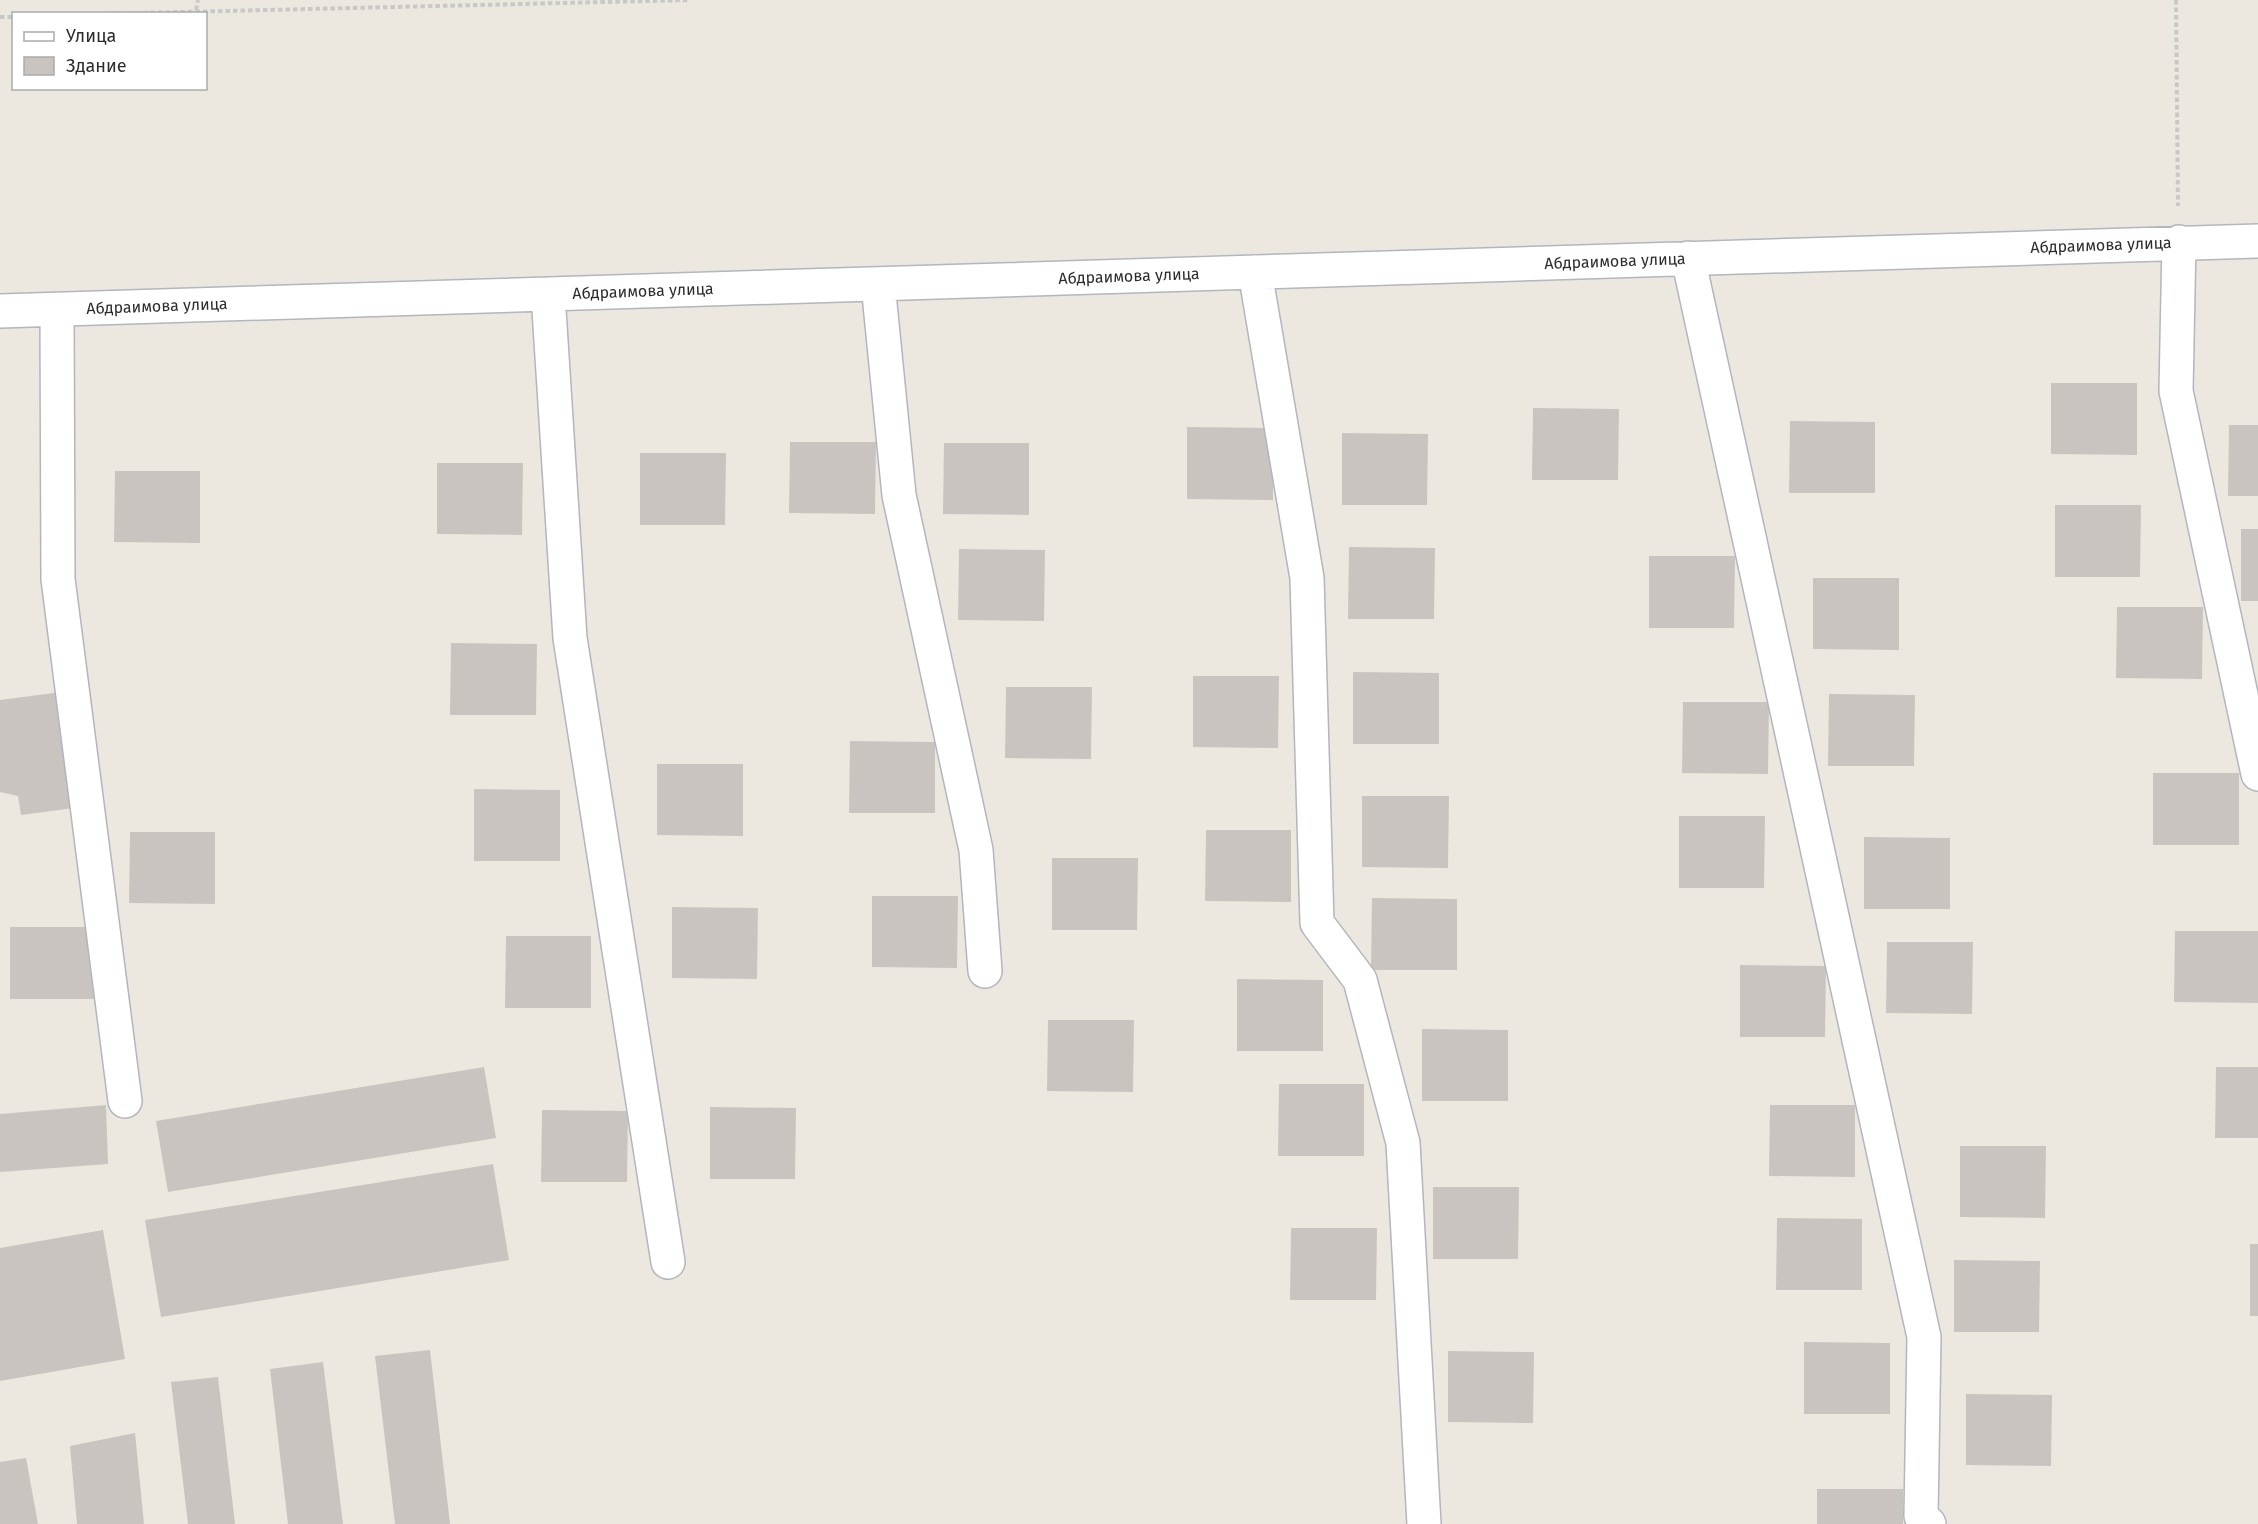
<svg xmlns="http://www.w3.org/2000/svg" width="2258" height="1524" viewBox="0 0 2258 1524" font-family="'Fira Sans',sans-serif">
<rect width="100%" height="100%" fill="#ede8df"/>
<!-- building -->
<path fill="#c9c4bf" d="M2051,383H2137V455L2051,454Z
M1533,408L1619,409L1618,480H1532Z
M1790,421L1875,422V493H1789Z
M2229,425H2258V496H2228Z
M1187,427L1273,428V500L1187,499Z
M1342,433L1428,434L1427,505H1342Z
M790,442H876L875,514L789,513Z
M944,443H1029V515L943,514Z
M640,453H726L725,525H640Z
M437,463H523L522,535L437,534Z
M115,471H200V543L114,542Z
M2055,505H2141L2140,577H2055Z
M2241,529H2258V601H2241Z
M1349,547L1435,548L1434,619H1348Z
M959,549L1045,550L1044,621L958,620Z
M1649,556H1735L1734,628H1649Z
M1813,578H1899V650L1813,649Z
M2117,607H2203L2202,679L2116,678Z
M451,643L537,644L536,715H450Z
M1353,672L1439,673V744H1353Z
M1193,676H1279L1278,748L1193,747Z
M1006,687H1092L1091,759L1005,758Z
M61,692L74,808L21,815L18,796L0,792V700Z
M1829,694L1915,695L1914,766H1828Z
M1683,702H1769L1768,774L1682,773Z
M850,741L935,742V813H849Z
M657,764H743V836L657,835Z
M2153,773H2239V845H2153Z
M474,789L560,790V861H474Z
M1362,796H1449L1448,868L1362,867Z
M1679,816H1765L1764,888H1679Z
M1206,830H1291V902L1205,901Z
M130,832H215V904L129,903Z
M1864,837L1950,838V909H1864Z
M1052,858H1138L1137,930H1052Z
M872,896H958L957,968L872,967Z
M1372,898L1457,899V970H1371Z
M672,907L758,908L757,979L672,978Z
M10,927H96L95,999H10Z
M2175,931H2258V1003L2174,1002Z
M506,936H591V1008H505Z
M1887,942H1973L1972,1014L1886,1013Z
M1740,965L1826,966L1825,1037H1740Z
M1237,979L1323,980V1051H1237Z
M1048,1020H1134L1133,1092L1047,1091Z
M1422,1029L1508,1030V1101H1422Z
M484,1067L496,1138L168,1192L156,1121Z
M2216,1067H2258V1138H2215Z
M1279,1084H1364V1156H1278Z
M106,1105L108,1164L0,1172V1114Z
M1770,1105H1855V1177L1769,1176Z
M710,1107L796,1108L795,1179H710Z
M542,1110L628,1111L627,1182H541Z
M1960,1146H2046L2045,1218L1960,1217Z
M493,1164L509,1260L161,1317L145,1220Z
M1433,1187H1519L1518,1259H1433Z
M1777,1218L1862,1219V1290H1776Z
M1291,1228H1377L1376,1300H1290Z
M103,1230L125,1359L0,1381V1248Z
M2250,1244H2258V1316H2250Z
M1954,1260L2040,1261L2039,1332H1954Z
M1804,1342L1890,1343V1414H1804Z
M430,1350L450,1524H395L375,1356Z
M1448,1351L1534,1352L1533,1423L1448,1422Z
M323,1362L343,1524H288L270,1369Z
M218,1377L235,1524H188L171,1382Z
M1966,1394L2052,1395L2051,1466L1966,1465Z
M135,1433L144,1524H77L70,1446Z
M26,1458L38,1524H0V1462Z
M1817,1489H1903V1524H1817Z"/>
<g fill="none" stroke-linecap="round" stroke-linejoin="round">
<defs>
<path id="minor" d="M2179,242L2176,391L2258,774
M1688,258L1924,1337L1921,1516L1929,1524
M1255,272L1307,578L1317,923L1360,980L1403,1143L1424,1524
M878,284L899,495L976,850L985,971
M548,294L570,638L668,1262
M57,310L58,579L125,1101
M0,311L2258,241"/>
</defs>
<!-- minor casing -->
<use href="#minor" stroke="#b3b5bf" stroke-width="36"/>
<!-- path -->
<path stroke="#c8c8c8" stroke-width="4" stroke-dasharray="4.5 3" stroke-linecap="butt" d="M2176,0L2178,206
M196,10L198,0
M98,14L690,0
M0,17H14"/>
<!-- minor -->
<use href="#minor" stroke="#fff" stroke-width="33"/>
</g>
<g text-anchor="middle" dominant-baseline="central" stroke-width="4.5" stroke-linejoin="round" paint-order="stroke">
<!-- street labels -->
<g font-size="16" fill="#2c2c2c" stroke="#fff">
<text transform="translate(2101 245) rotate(-2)">Абдраимова улица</text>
<text transform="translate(1615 261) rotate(-2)">Абдраимова улица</text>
<text transform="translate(1129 276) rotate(-2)">Абдраимова улица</text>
<text transform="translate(643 291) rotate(-2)">Абдраимова улица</text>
<text transform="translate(157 306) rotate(-2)">Абдраимова улица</text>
</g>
</g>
<!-- legend -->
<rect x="12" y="12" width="195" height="78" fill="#ffffff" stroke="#ababab" stroke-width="1.5"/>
<rect x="24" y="32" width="30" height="9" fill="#ffffff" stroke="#ababab" stroke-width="1.5"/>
<text x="66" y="42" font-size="18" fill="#2c2c2c">Улица</text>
<rect x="24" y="57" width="30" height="18" fill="#c9c4bf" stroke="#ababab" stroke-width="1.5"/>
<text x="66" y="72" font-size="18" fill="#2c2c2c">Здание</text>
</svg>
